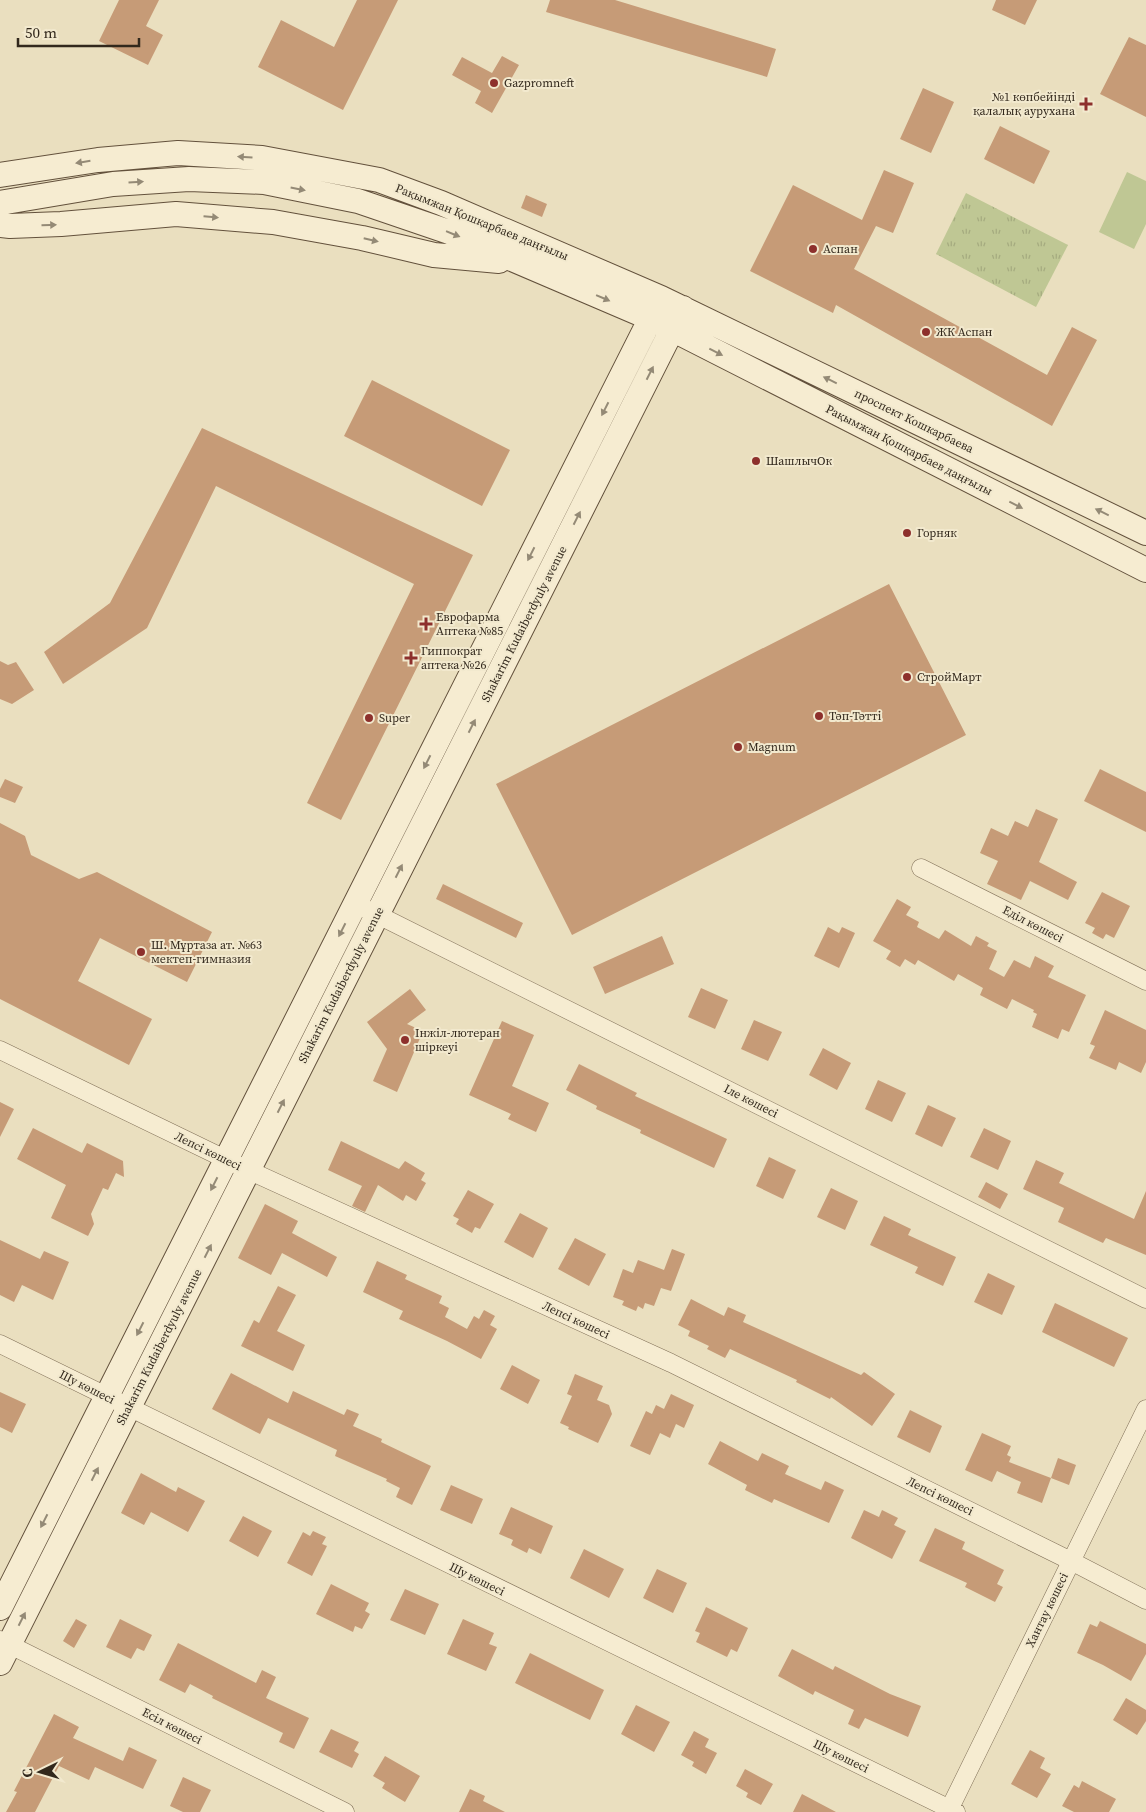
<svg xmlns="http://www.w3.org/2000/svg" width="1146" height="1812" viewBox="0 0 1146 1812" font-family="'Source Serif 4',serif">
<defs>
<pattern id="grass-tufts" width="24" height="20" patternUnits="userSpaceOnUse" patternTransform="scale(1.25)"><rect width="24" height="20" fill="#bfc794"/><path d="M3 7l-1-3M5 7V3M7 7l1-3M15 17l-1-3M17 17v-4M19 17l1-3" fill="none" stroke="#a5ab7f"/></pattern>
</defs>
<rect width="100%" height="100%" fill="#eadfbf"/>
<!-- grass -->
<path fill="url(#grass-tufts)" d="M966,193L1068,245L1036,307L936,254Z"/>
<!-- pitch -->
<path fill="#bfc794" d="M1127,172L1146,181V224L1134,249L1099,232Z"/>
<!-- building -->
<path fill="#c69b77" d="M119,0H159L146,26L163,35L148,65L99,41Z
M357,0H398L343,110L258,67L281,20L334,47Z
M550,0H615L776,49L767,77L546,12Z
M996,0H1037L1025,25L992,10Z
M1129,37L1146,45V117L1100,94Z
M502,56L519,65L492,113L475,103L481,91L452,75L462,57L492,73Z
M923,88L954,102L931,153L900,139Z
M1000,126L1050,151L1034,184L984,159Z
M884,170L914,183L893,233L876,226L854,269L1047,375L1072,327L1097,340L1052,426L836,305L833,313L750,271L793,185L862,220Z
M526,195L547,204L542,217L521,208Z
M372,380L510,450L482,506L344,436Z
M202,428L473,555L341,820L307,803L414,584L216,486L147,628L63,684L44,652L110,603Z
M889,584L966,735L572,935L496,784Z
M0,661L8,665L16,662L34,690L12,704L0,699Z
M1100,769L1146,792V832L1084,801Z
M5,779L23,787L15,803L0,797V789Z
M1036,809L1058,819L1039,862L1077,882L1068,900L1030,881L1021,900L987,884L998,861L980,853L991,828L1008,836L1015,821L1028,827Z
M0,823L25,836L31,855L79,879L97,872L212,932L187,982L100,938L78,981L152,1019L129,1065L0,999Z
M443,884L523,923L516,938L436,899Z
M1102,892L1130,906L1114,938L1106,934L1103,939L1092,933L1095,928L1085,923Z
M897,899L911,907L906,915L919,922L917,927L939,939L945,930L971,946L976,936L989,943L987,946L997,951L989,969L1004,977L1014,960L1030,968L1035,956L1054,966L1048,977L1086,995L1069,1032L1062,1029L1058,1039L1032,1027L1037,1014L1033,1012L1034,1010L1012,999L1007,1009L980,995L983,988L958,974L954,981L918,960L915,965L905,959L900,967L886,959L891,951L873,941Z
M828,927L839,933L842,927L855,933L839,968L814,956Z
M662,936L674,964L605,994L593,967Z
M701,988L728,1000L715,1029L688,1017Z
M410,989L426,1010L407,1024L423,1031L397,1092L373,1081L387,1049L367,1022Z
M1105,1010L1146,1030V1062L1141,1073L1119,1062L1116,1070L1089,1058L1095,1046L1090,1044Z
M754,1020L782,1032L768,1061L741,1049Z
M502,1021L534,1035L512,1086L549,1103L536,1132L508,1119L511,1114L469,1095Z
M823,1048L851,1063L837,1090L809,1075Z
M579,1064L637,1093L635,1096L727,1139L714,1168L640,1133L641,1130L596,1109L597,1106L566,1090Z
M878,1080L906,1093L892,1122L865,1109Z
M0,1102L14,1109L0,1137Z
M928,1105L956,1118L942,1147L915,1134Z
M33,1128L82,1153L87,1143L123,1161L124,1177L116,1173L108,1190L103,1188L91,1214L94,1224L88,1236L51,1218L66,1185L17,1159Z
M984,1128L1011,1141L998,1170L970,1157Z
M341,1141L399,1169L405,1161L425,1173L421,1180L426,1183L416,1201L406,1195L403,1201L378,1185L365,1212L352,1206L362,1186L328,1170Z
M769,1157L796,1170L783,1199L756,1186Z
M1036,1160L1064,1173L1059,1183L1134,1219L1146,1191V1255L1106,1238L1103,1243L1058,1222L1064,1208L1023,1189Z
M986,1182L1008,1194L1000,1209L978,1197Z
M831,1188L858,1201L845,1230L817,1217Z
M468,1190L494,1204L480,1229L475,1227L472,1233L456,1224L459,1219L453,1216Z
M265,1204L298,1221L292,1233L337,1257L327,1277L282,1253L271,1275L238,1258Z
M520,1213L548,1228L533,1258L504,1242Z
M884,1216L911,1229L908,1235L956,1257L943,1286L915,1273L918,1267L870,1245Z
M575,1238L606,1254L589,1286L558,1269Z
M0,1240L40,1259L44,1251L69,1262L53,1300L22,1285L14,1302L0,1295Z
M672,1249L685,1254L671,1291L661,1288L654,1306L645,1303L643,1309L638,1306L636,1311L622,1305L624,1301L613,1297L623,1269L633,1273L638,1260L664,1270Z
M377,1261L407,1275L405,1279L442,1296L439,1303L449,1308L445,1317L467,1329L474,1316L479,1319L484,1310L495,1316L490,1325L497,1329L481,1359L447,1341L399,1319L403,1311L363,1292Z
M988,1273L1015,1286L1002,1315L974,1302Z
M278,1286L296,1295L277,1331L305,1345L293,1371L241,1346L254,1320L259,1323Z
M691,1299L724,1316L728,1307L746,1315L743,1322L861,1375L864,1372L895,1394L872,1426L831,1397L830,1399L796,1382L797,1380L730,1349L725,1358L707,1349L709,1346L688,1336L690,1331L678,1325Z
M1055,1303L1128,1338L1114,1367L1042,1332Z
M512,1365L540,1380L528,1404L500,1389Z
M231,1373L288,1403L293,1391L344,1415L347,1409L359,1414L353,1426L382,1439L381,1442L431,1466L412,1505L396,1497L400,1488L386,1481L387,1479L335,1456L337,1450L268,1418L260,1434L212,1409Z
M575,1374L603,1386L597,1400L609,1405L612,1414L598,1443L568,1429L569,1427L560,1423L572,1396L567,1394Z
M0,1392L26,1404L12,1433L0,1427Z
M671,1394L694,1405L684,1428L676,1424L670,1438L660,1433L650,1455L630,1446L646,1411L652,1414L656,1405L664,1409Z
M910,1410L942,1426L930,1453L897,1437Z
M982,1433L1011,1446L1007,1455L1011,1457L1009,1462L1051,1478L1042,1503L1017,1493L1021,1482L997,1471L992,1482L965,1470Z
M720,1441L758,1461L762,1453L789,1466L785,1474L821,1490L825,1481L844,1490L829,1523L774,1499L772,1503L745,1490L747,1485L708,1464Z
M1058,1458L1076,1465L1069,1485L1051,1478Z
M141,1473L176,1492L178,1487L205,1501L188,1532L151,1512L144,1525L121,1513Z
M451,1485L483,1499L472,1524L440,1510Z
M511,1507L553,1526L541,1554L529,1548L527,1553L511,1545L513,1540L499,1534Z
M864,1510L879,1517L882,1510L898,1518L894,1525L906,1531L892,1559L851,1538Z
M243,1516L272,1531L258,1557L229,1541Z
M935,1528L965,1542L962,1549L1004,1570L997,1584L1003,1587L995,1602L965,1587L967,1583L919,1561Z
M313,1531L326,1537L322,1544L327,1546L312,1576L287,1563L303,1532L310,1536Z
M584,1549L624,1569L609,1598L570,1578Z
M657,1569L687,1583L673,1613L643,1598Z
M331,1584L369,1603L365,1611L370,1614L362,1629L355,1626L353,1632L316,1614Z
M405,1589L439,1604L425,1635L390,1620Z
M706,1607L748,1628L737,1652L731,1649L727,1657L696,1642L700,1633L695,1631Z
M76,1619L87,1625L74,1648L63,1641Z
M120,1619L152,1635L144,1651L137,1648L131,1659L106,1647Z
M463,1619L494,1633L489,1644L497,1647L486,1671L447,1654Z
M1100,1621L1146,1644V1654L1131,1681L1103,1665L1077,1653L1090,1624L1097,1627Z
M178,1643L256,1683L262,1670L276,1677L266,1698L309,1718L294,1749L279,1742L283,1733L212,1698L213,1696L190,1684L185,1693L159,1680Z
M792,1649L833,1670L835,1666L890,1694L921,1706L908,1737L865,1718L859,1729L848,1724L854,1710L815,1691L813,1695L778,1676Z
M530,1653L604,1690L590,1720L515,1683Z
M1126,1698L1146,1710V1721L1137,1735L1113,1720Z
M636,1705L670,1722L654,1752L621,1734Z
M54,1714L79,1727L73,1738L123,1761L129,1747L157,1760L143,1789L95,1767L89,1780L59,1766L35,1812H6L17,1792L14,1791Z
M331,1729L359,1742L354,1751L359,1754L352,1768L319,1752Z
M694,1731L709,1739L705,1747L717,1753L706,1774L692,1766L694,1762L681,1755Z
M1030,1750L1045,1758L1040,1768L1051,1774L1037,1798L1011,1784Z
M385,1756L420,1776L405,1802L382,1788L385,1783L373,1776Z
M745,1769L773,1784L761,1805L746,1797L748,1793L736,1786Z
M183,1777L211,1790L200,1812H183L170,1806Z
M1082,1781L1116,1799L1109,1812H1074L1062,1806L1074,1785L1079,1788Z
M470,1789L485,1796L483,1801L505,1812H459Z
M802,1794L836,1812H793Z"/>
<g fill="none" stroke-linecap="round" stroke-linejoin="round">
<defs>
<path id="minor" d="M921,868L1146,981
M366,909L1146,1299
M0,1050L248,1170L671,1363L1071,1561L1146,1600
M0,1344L956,1812
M0,1640L345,1812
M948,1812L1146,1409"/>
<path id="secondary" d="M0,175L98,160L178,153L262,158L379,180L441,203L661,298L1146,533
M0,203L113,184L189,179L264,182L358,201L449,232L650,318L1146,570
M0,225L10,226L61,224L176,214L273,222L362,238L434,255L499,261
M0,1608L661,298
M0,1663L683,308"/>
</defs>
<!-- minor casing -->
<use href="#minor" stroke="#817058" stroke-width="19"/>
<!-- secondary casing -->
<use href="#secondary" stroke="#63513c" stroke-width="26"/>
<!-- minor -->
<use href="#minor" stroke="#f6ecd1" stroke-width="18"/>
<!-- secondary -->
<use href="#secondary" stroke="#f6ecd1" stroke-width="24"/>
</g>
<!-- one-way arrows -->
<defs><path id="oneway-solid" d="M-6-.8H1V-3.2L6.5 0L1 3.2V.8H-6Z" transform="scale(1.25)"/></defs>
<g fill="#948a76">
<use href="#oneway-solid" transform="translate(245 157) rotate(-177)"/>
<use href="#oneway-solid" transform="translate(83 162) rotate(171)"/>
<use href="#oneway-solid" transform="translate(136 182) rotate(-4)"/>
<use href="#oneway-solid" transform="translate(298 189) rotate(11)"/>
<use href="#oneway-solid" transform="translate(211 217) rotate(5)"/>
<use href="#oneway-solid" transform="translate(49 225) rotate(-2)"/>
<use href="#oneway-solid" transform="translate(453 234) rotate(22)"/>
<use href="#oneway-solid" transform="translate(371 240) rotate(13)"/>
<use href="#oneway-solid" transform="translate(603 298) rotate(23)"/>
<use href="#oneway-solid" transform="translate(716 352) rotate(27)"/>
<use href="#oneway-solid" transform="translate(650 373) rotate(-63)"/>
<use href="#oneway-solid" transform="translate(830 380) rotate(-154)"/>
<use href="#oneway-solid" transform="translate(605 409) rotate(117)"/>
<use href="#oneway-solid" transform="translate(1016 505) rotate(27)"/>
<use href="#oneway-solid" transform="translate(1102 512) rotate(-154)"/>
<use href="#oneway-solid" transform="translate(577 518) rotate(-63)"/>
<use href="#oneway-solid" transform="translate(531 554) rotate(117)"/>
<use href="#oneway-solid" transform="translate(472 726) rotate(-63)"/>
<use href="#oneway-solid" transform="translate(427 762) rotate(117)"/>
<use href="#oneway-solid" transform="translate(399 871) rotate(-63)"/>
<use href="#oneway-solid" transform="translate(342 930) rotate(117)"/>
<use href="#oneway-solid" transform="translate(281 1106) rotate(-63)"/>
<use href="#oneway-solid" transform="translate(214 1184) rotate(117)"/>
<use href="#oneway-solid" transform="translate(208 1251) rotate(-63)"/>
<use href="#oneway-solid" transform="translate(140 1329) rotate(117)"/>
<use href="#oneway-solid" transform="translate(95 1474) rotate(-63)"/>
<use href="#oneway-solid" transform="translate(44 1521) rotate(117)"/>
<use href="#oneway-solid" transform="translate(22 1619) rotate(-63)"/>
</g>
<!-- markers -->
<g fill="#8d302c" stroke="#f2e9ce" stroke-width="2">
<circle cx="494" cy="83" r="5"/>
<path d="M1083.5 96.5h5v5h5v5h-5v5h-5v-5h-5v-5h5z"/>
<circle cx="813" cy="249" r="5"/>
<circle cx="926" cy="332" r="5"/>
<circle cx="756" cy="461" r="5"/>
<circle cx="907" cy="533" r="5"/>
<path d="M423.5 616.5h5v5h5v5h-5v5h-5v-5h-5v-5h5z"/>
<path d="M408.5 650.5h5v5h5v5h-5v5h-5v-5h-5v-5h5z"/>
<circle cx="907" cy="677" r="5"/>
<circle cx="819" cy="716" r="5"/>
<circle cx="369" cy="718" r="5"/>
<circle cx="738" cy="747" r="5"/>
<circle cx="141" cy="952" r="5"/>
<circle cx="405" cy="1040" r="5"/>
</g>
<g text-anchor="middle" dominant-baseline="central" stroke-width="4" stroke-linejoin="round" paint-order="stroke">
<!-- poi labels -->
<g font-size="12" fill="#32281c" stroke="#f2e9ce" text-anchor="start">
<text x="504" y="83">Gazpromneft</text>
<text x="1075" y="97" text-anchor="end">№1 көпбейінді<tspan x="1075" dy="14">қалалық аурухана</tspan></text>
<text x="823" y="249">Аспан</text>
<text x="936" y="332">ЖК Аспан</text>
<text x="766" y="461">ШашлычОк</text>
<text x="917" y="533">Горняк</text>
<text x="436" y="617">Еврофарма<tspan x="436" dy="14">Аптека №85</tspan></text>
<text x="421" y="651">Гиппократ<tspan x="421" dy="14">аптека №26</tspan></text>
<text x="917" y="677">СтройМарт</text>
<text x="829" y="716">Тәп-Тәтті</text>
<text x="379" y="718">Super</text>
<text x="748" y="747">Magnum</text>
<text x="151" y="945">Ш. Мұртаза ат. №63<tspan x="151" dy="14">мектеп-гимназия</tspan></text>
<text x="415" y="1033">Інжіл-лютеран<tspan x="415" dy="14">шіркеуі</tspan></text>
</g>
<!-- street labels -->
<g font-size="12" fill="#32281c" stroke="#f2e9ce">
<text transform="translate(482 222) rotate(22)">Рақымжан Қошқарбаев даңғылы</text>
<text transform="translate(914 421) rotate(26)">проспект Кошкарбаева</text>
<text transform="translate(909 450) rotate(27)">Рақымжан Қошқарбаев даңғылы</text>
<text transform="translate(524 624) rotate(-63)">Shakarim Kudaiberdyuly avenue</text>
<text transform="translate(1033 924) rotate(27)">Еділ көшесі</text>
<text transform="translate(341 985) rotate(-63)">Shakarim Kudaiberdyuly avenue</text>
<text transform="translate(751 1101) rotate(27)">Іле көшесі</text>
<text transform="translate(208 1151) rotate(26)">Лепсі көшесі</text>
<text transform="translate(576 1320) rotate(25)">Лепсі көшесі</text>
<text transform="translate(159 1347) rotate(-63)">Shakarim Kudaiberdyuly avenue</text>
<text transform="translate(87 1387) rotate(27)">Шу көшесі</text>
<text transform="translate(940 1496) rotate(26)">Лепсі көшесі</text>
<text transform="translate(477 1579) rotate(26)">Шу көшесі</text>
<text transform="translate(1047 1610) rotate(-64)">Хантау көшесі</text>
<text transform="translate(172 1726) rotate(27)">Есіл көшесі</text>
<text transform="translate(841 1756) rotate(26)">Шу көшесі</text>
</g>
</g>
<!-- north arrow -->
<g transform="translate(40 1772) rotate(265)" stroke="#f2e9ce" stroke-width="4" paint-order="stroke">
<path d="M0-4L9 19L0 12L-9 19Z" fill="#32281c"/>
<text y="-8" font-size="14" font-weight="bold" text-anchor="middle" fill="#32281c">С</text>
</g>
<!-- scale -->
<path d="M18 38v8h121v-8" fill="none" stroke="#32281c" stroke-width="2.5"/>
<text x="25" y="38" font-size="15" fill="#32281c" stroke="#f2e9ce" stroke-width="4" paint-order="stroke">50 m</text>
</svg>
